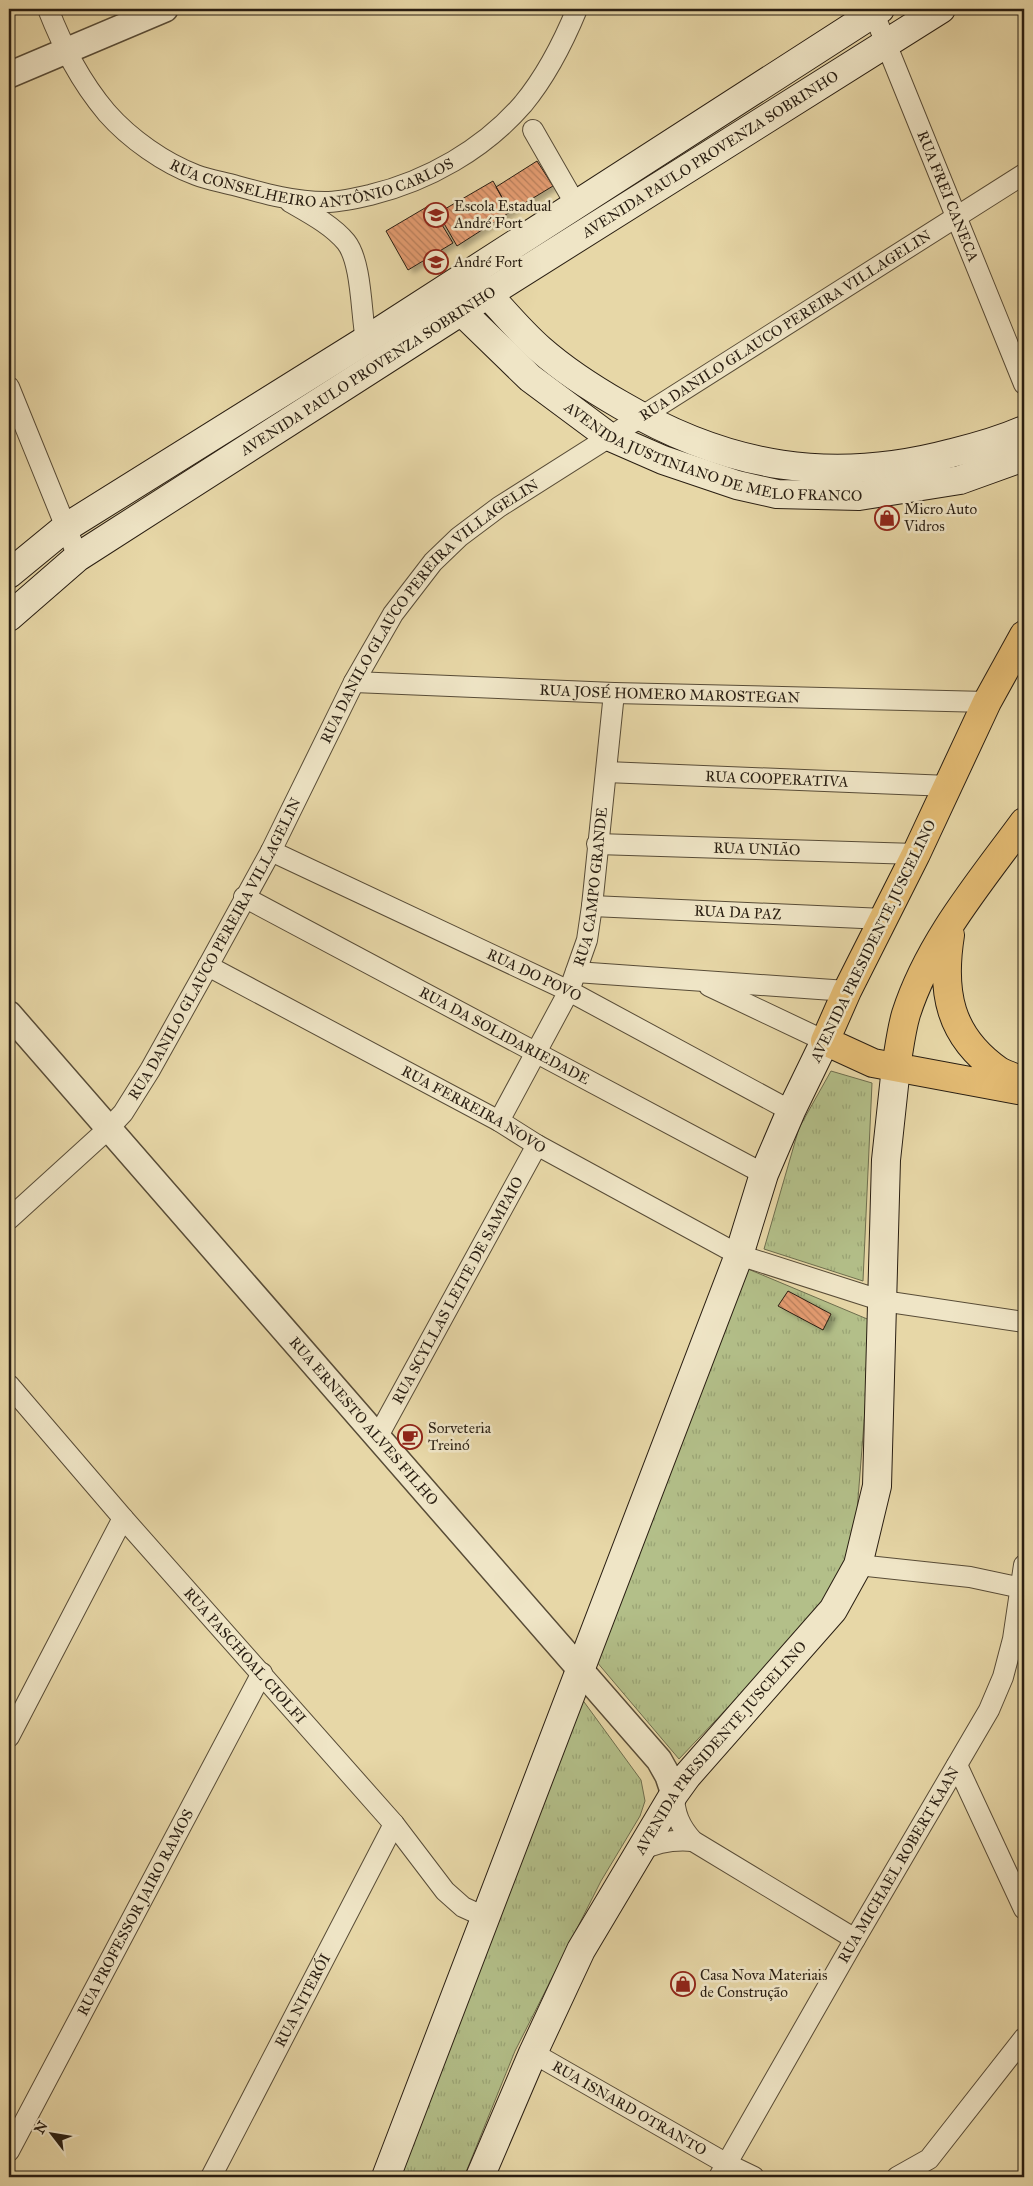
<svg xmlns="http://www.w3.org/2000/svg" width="1033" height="2186" viewBox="0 0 1033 2186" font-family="'IM FELL Great Primer',serif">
<defs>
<pattern id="park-tufts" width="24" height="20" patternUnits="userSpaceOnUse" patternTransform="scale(1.25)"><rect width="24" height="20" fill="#b3bf89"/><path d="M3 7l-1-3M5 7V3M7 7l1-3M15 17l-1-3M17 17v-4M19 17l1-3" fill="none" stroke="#9aa475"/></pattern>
<pattern id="building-back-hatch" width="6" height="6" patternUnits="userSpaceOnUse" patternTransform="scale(1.25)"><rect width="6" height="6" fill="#e39b70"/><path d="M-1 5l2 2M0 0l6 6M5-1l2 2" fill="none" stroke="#b87e5b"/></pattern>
<filter id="shadow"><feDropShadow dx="5.5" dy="3" stdDeviation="2.5" flood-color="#0004"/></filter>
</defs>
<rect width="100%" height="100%" fill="#e7d7a7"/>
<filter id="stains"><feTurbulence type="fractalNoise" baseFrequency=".004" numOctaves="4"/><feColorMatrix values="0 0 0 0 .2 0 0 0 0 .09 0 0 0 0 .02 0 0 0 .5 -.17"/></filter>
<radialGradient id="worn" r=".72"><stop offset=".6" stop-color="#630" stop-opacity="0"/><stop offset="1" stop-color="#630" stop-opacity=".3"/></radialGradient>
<!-- park -->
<path fill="url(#park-tufts)" stroke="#6e6e4e" d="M831,1071L872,1083L863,1281L764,1249L799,1128Z
M748,1269L872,1321L855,1537L843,1571L820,1610L679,1759L596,1661Z
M579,1695L641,1780L645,1801L640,1816L601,1881L515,2051L464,2177H397Z"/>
<!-- building -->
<path fill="url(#building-back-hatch)" stroke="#291e12" filter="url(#shadow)" d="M537,161L553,186L510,212L496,187Z
M493,181L510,212L457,246L438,213Z
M430,205L453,243L408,270L386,231Z
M788,1291L831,1314L823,1330L778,1306Z"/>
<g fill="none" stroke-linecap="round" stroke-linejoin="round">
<defs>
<g id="minor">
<path id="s1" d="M48,9C63,47 80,81 107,113C130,139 164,163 196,175C209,180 223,182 237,186C266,194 295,202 325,202C340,202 356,198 370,195C428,181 484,149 523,104C547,75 563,43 577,9"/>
<path id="s2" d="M872,9L1024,384"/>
<path d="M533,130L576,205"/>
<path d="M290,202C309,213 332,225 346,242C362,262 361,315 366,340"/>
<path d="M9,387L78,557"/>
<path id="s3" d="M354,682L614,693L987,702"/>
<path id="s4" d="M606,772L949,786"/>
<path id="s5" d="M597,844L916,854"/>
<path id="s6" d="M271,851L569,991L791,1111"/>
<path id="s7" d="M244,897L764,1174"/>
<path id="s8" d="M592,906L884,919"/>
<path id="s9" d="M208,966L499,1121L537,1145L739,1255L883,1301L1024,1322"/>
<path d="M576,972L847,991"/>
<path d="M709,986L825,1041"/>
<path id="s10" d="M499,1121L569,991L587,940L592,906L614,693"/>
<path id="s11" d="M9,1219L108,1129L123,1113L150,1070L208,966L271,851L354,682L393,614L433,562L459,537L499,507L1024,174"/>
<path id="s12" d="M9,1385L123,1518L394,1824L445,1891L463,1907L485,1917"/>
<path id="s13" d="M378,1436L537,1145"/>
<path d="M858,1565L970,1577L1021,1588L1024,1591"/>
<path d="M9,1737L123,1518"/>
<path d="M957,1765L1024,1909"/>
<path d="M674,1794C674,1813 680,1827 693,1841L855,1939"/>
<path d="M639,1851C657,1842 673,1839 693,1841"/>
<path id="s14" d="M533,2053L727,2164L754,2177"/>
<path id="s15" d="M9,2151L262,1673"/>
<path id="s16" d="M211,2177L394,1824"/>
<path id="s17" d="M719,2177L855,1939L989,1710L1003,1677L1013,1639L1024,1565"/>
<path d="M897,2177L929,2159L1024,2038"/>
</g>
<g id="tertiary">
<path d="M9,75L165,9"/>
<path id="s18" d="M9,1014L659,1760L668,1776L674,1794"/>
</g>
<g id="secondary">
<path d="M475,281C497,303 517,329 540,349C565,371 593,389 621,405C728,468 832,485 952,453C977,447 1001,440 1024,430"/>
<path id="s19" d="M449,297L461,311L530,378L608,436L663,460L737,485L777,494L859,496L960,480L1024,457"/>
<path d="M9,574L65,528L366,340L880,9"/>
<path id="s20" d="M9,617L78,557L488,294L941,9"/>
<path d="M386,2177L739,1255L764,1174L791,1111L825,1041"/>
<path id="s21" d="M480,2177L533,2053L581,1950L674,1794L687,1776L833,1610L858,1565L877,1486L886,1160L896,1067"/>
</g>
<path id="primary" d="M1024,635L987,702L916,854L847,991L825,1041L873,1063L1024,1091
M950,935C941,992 949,1036 999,1071C1006,1075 1016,1078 1024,1081
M896,1067C899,1050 901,1031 906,1014C929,942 980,882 1024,822"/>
</defs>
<!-- minor casing -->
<use href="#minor" stroke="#584c37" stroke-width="22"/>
<!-- tertiary casing -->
<use href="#tertiary" stroke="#584c37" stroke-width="28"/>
<!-- secondary casing -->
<use href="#secondary" stroke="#291e12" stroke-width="30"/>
<!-- primary casing -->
<use href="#primary" stroke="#291e12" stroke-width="30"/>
<!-- minor -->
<use href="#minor" stroke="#efe5c6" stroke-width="20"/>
<!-- tertiary -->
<use href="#tertiary" stroke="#efe5c6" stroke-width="25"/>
<!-- secondary -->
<use href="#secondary" stroke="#efe5c6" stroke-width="28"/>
<!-- primary -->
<use href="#primary" stroke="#e4bc74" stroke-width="28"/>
</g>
<!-- icons -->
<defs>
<symbol id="school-ring" viewBox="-11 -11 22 22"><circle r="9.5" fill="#efe5c6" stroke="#8f2418" stroke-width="1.5"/><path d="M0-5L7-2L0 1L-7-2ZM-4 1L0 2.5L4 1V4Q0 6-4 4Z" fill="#8f2418"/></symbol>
<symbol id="shop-ring" viewBox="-11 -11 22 22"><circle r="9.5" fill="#efe5c6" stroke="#8f2418" stroke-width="1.5"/><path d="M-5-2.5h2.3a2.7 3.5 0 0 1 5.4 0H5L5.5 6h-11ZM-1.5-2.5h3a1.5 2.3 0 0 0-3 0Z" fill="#8f2418"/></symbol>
<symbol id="cafe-ring" viewBox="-11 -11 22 22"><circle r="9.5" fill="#efe5c6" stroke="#8f2418" stroke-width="1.5"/><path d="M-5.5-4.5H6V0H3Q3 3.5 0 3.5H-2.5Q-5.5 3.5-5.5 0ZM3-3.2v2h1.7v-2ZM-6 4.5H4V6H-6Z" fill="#8f2418"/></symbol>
</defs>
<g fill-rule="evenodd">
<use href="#school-ring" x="422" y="201" width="28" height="28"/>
<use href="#school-ring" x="422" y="248" width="28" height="28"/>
<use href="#shop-ring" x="873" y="504" width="28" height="28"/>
<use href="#cafe-ring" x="396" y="1423" width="28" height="28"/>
<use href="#shop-ring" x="669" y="1970" width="28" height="28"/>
</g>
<g text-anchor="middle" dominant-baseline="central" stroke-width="5" stroke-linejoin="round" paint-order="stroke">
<!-- street labels -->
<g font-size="15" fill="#291e12" stroke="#efe5c6">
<text stroke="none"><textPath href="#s20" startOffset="841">AVENIDA PAULO PROVENZA SOBRINHO</textPath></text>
<text stroke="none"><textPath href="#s1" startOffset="349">RUA CONSELHEIRO ANTÔNIO CARLOS</textPath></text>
<text stroke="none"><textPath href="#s2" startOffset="202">RUA FREI CANECA</textPath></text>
<text stroke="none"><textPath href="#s11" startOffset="1214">RUA DANILO GLAUCO PEREIRA VILLAGELIN</textPath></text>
<text stroke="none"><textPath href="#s20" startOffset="436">AVENIDA PAULO PROVENZA SOBRINHO</textPath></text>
<text stroke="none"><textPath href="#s19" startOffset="318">AVENIDA JUSTINIANO DE MELO FRANCO</textPath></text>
<text stroke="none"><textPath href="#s11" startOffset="749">RUA DANILO GLAUCO PEREIRA VILLAGELIN</textPath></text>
<text stroke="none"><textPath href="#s3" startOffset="316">RUA JOSÉ HOMERO MAROSTEGAN</textPath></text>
<text stroke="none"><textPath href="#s4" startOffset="171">RUA COOPERATIVA</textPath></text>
<text stroke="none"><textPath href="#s5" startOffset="160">RUA UNIÃO</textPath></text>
<text stroke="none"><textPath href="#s10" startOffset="255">RUA CAMPO GRANDE</textPath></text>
<text stroke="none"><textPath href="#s8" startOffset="146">RUA DA PAZ</textPath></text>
<text transform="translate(873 941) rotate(-64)">AVENIDA PRESIDENTE JUSCELINO</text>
<text stroke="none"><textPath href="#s11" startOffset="344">RUA DANILO GLAUCO PEREIRA VILLAGELIN</textPath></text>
<text stroke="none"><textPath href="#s6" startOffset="291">RUA DO POVO</textPath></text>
<text stroke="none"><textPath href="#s7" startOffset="295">RUA DA SOLIDARIEDADE</textPath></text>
<text stroke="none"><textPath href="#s9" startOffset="302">RUA FERREIRA NOVO</textPath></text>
<text stroke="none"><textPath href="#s13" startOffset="166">RUA SCYLLAS LEITE DE SAMPAIO</textPath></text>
<text stroke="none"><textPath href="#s18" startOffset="540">RUA ERNESTO ALVES FILHO</textPath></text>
<text stroke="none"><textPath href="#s12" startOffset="359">RUA PASCHOAL CIOLFI</textPath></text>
<text stroke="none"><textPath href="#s21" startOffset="495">AVENIDA PRESIDENTE JUSCELINO</textPath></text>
<text stroke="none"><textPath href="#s17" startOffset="360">RUA MICHAEL ROBERT KAAN</textPath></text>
<text stroke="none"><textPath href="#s15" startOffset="270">RUA PROFESSOR JAIRO RAMOS</textPath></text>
<text stroke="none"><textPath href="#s16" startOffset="199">RUA NITERÓI</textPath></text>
<text stroke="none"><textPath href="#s14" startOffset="111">RUA ISNARD OTRANTO</textPath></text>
</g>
<!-- poi labels -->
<g font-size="15" fill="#291e12" stroke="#efe5c6" text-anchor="start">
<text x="454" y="206">Escola Estadual<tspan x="454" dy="17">André Fort</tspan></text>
<text x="454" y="262">André Fort</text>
<text x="904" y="509">Micro Auto<tspan x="904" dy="17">Vidros</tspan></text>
<text x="428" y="1428">Sorveteria<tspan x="428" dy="17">Treinó</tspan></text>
<text x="700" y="1975">Casa Nova Materiais<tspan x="700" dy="17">de Construção</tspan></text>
</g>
</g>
<!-- margin -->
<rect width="1033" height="2186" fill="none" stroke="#e7d7a7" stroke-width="30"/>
<rect x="10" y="10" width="1013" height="2166" fill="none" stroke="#291e12" stroke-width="2.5"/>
<rect x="15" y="15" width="1003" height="2156" fill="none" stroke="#291e12"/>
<!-- north arrow -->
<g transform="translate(52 2134) rotate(301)" stroke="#efe5c6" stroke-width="4" paint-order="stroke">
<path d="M0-4L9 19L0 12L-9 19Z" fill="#291e12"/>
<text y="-8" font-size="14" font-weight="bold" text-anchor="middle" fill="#291e12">N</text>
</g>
<rect width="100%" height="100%" filter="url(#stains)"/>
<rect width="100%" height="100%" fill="url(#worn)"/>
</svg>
